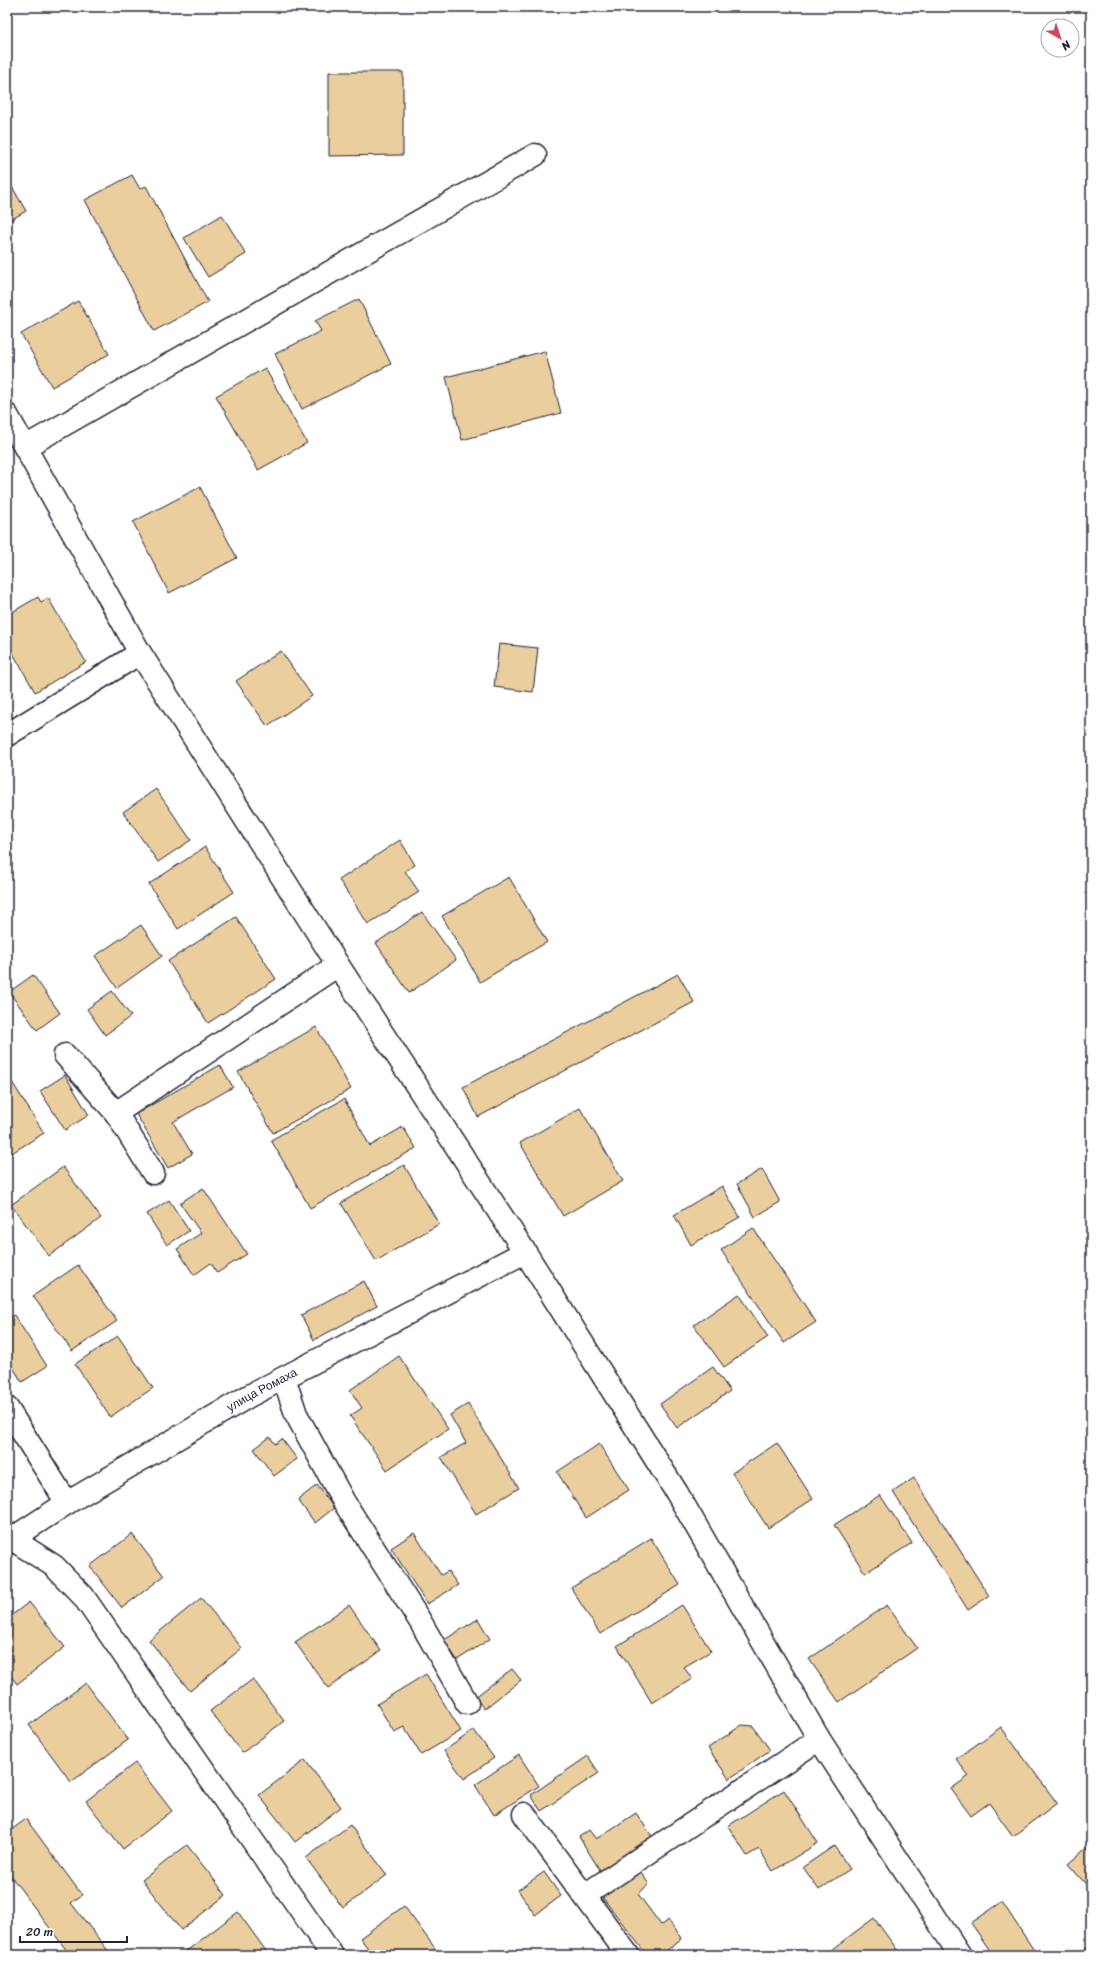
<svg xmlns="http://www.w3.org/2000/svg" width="1098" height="1962" viewBox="0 0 1098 1962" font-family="Sriracha,sans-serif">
<rect width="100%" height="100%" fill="#fff"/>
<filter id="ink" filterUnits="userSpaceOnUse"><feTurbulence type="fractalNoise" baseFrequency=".025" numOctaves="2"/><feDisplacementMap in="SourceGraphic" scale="8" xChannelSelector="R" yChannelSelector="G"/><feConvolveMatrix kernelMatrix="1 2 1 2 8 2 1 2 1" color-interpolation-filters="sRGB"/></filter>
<g filter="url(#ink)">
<!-- building -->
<path fill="#eace9e" stroke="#22223b" d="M329,72H403V155L329,156Z
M132,175L140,189L146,186L208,302L154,331L85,200Z
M7,178L26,211L7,222Z
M222,215L246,254L208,277L184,238Z
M359,299L391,364L302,409L275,354L321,331L315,321Z
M78,301L109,354L52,387L21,334Z
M545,351L561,413L462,440L446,377Z
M265,368L307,443L258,470L216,396Z
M200,487L237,558L169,593L133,522Z
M38,597L41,602L48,598L86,662L35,692L7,643V615Z
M499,644L538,648L533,692L494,687Z
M281,651L312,696L267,726L236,681Z
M156,789L191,840L158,862L123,812Z
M400,840L415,865L405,871L419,892L368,924L339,880Z
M205,847L234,892L178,929L149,884Z
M509,877L547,942L480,982L442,916Z
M422,912L456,960L409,993L376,943Z
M236,917L276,979L208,1023L168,961Z
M141,925L162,956L117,988L95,956Z
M678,974L694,1002L478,1117L463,1087Z
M33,975L60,1013L37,1030L9,992Z
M112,991L131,1016L105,1035L87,1009Z
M316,1027L351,1089L273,1133L238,1072Z
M220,1065L233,1087L173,1122L192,1154L168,1168L136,1114Z
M7,1074L44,1133L7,1156Z
M65,1075L89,1115L65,1130L40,1091Z
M344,1099L370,1146L403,1127L416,1148L310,1208L271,1140Z
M580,1108L623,1181L563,1216L520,1143Z
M404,1165L439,1224L376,1261L341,1203Z
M63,1167L101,1218L49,1256L11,1205Z
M762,1169L780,1202L755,1217L737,1184Z
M722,1186L740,1217L691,1245L674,1215Z
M203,1188L247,1254L217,1273L211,1263L194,1275L177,1249L201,1233L180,1203Z
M169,1200L189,1231L167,1245L147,1214Z
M753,1228L816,1322L784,1343L721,1250Z
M78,1265L117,1321L72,1351L33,1296Z
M364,1281L377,1306L314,1340L301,1315Z
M739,1294L768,1337L724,1367L694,1325Z
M14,1315L47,1366L22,1382L7,1358V1320Z
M118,1336L153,1388L110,1417L75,1364Z
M399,1356L448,1429L387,1470L350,1416L362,1408L350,1390Z
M713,1367L730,1391L677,1428L660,1404Z
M468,1404L519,1488L476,1514L441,1457L466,1443L450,1415Z
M270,1437L275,1444L282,1439L297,1459L274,1476L254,1449Z
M777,1443L813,1499L768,1528L732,1473Z
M599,1444L629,1490L586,1518L557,1472Z
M914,1478L989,1596L968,1610L893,1492Z
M317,1485L334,1508L315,1523L298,1500Z
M880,1495L912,1543L865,1573L834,1525Z
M414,1533L441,1575L448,1571L458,1585L427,1604L391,1548Z
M132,1534L164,1576L122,1608L90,1566Z
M651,1538L680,1585L600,1634L571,1588Z
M201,1598L242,1648L190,1691L149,1640Z
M29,1602L65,1647L17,1684L7,1671V1619Z
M349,1605L381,1651L328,1688L295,1642Z
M682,1605L711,1651L684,1667L692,1679L652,1703L617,1646Z
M887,1605L917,1648L839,1702L809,1659Z
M478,1619L490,1639L457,1660L444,1640Z
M512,1669L521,1680L484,1709L475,1697Z
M426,1674L461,1731L421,1755L404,1727L394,1732L377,1704Z
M253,1679L284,1721L242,1753L210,1711Z
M86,1683L128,1740L71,1782L29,1725Z
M742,1725L753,1726L770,1750L729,1779L708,1748Z
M1001,1727L1057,1803L1013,1836L989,1803L971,1816L951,1789L969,1776L956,1759Z
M474,1730L494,1758L464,1779L444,1751Z
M519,1755L539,1786L494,1815L475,1785Z
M588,1756L599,1773L541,1811L531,1795Z
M305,1760L341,1807L295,1842L259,1795Z
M135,1763L172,1811L123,1849L86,1801Z
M784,1790L818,1843L773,1871L759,1849L747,1856L728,1826Z
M636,1813L655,1841L603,1875L579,1837L589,1830L596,1839Z
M26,1819L82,1895L71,1903L109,1952L104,1955H70L7,1871V1833Z
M350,1825L387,1875L343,1908L306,1858Z
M1091,1844V1890L1068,1864Z
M187,1845L226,1895L181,1930L142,1880Z
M834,1846L850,1869L819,1890L803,1867Z
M638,1869L649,1884L638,1894L661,1925L668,1920L682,1938L661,1955H647L602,1897Z
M544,1872L561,1896L535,1915L518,1890Z
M1002,1902L1037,1955H993L971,1923Z
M404,1906L440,1955H373L360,1938Z
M238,1912L269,1955H187L185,1952Z
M874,1918L901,1955H834L831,1950Z
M1091,1945V1955H1077Z"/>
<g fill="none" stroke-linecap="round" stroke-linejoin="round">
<defs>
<g id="minor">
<path d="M7,415L140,653L338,965L525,1252L677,1493L819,1739L960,1955"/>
<path d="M25,447L535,155"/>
<path d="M7,735L140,653"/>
<path d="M65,1055L116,1113L153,1173"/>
<path d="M116,1113L338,965"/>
<path d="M284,1378L296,1414L344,1502L420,1621L467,1703"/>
<path d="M7,1408L67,1503"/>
<path d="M12,1539L54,1566L83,1596L332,1955"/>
<path id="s1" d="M7,1542L67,1503L249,1396L525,1252"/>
<path d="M524,1814L628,1955"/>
<path d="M585,1895L819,1739"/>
</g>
</defs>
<!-- minor casing -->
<use href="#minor" stroke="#22223b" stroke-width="25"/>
<!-- minor -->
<use href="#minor" stroke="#fff" stroke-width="22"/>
</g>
</g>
<g text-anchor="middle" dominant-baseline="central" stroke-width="3" stroke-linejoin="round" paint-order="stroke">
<!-- street labels -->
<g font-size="12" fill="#22223b" stroke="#fff">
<text stroke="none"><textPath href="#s1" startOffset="297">улица Ромаха</textPath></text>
</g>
</g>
<!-- margin -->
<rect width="1098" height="1962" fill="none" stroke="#fff" stroke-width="24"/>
<rect x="12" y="12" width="1074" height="1938" fill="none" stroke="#22223b" stroke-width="1.5" filter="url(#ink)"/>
<!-- north arrow -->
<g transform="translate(1060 38) rotate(141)"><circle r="19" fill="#ffffff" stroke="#a7a7b1"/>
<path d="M0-3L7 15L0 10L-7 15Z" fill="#d1495b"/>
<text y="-6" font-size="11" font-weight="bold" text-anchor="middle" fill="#22223b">N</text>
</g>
<!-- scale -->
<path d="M20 1936v6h107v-6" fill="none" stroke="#22223b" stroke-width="2"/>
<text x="26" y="1936" font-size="12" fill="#22223b" stroke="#ffffff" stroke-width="3" paint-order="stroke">20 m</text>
</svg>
